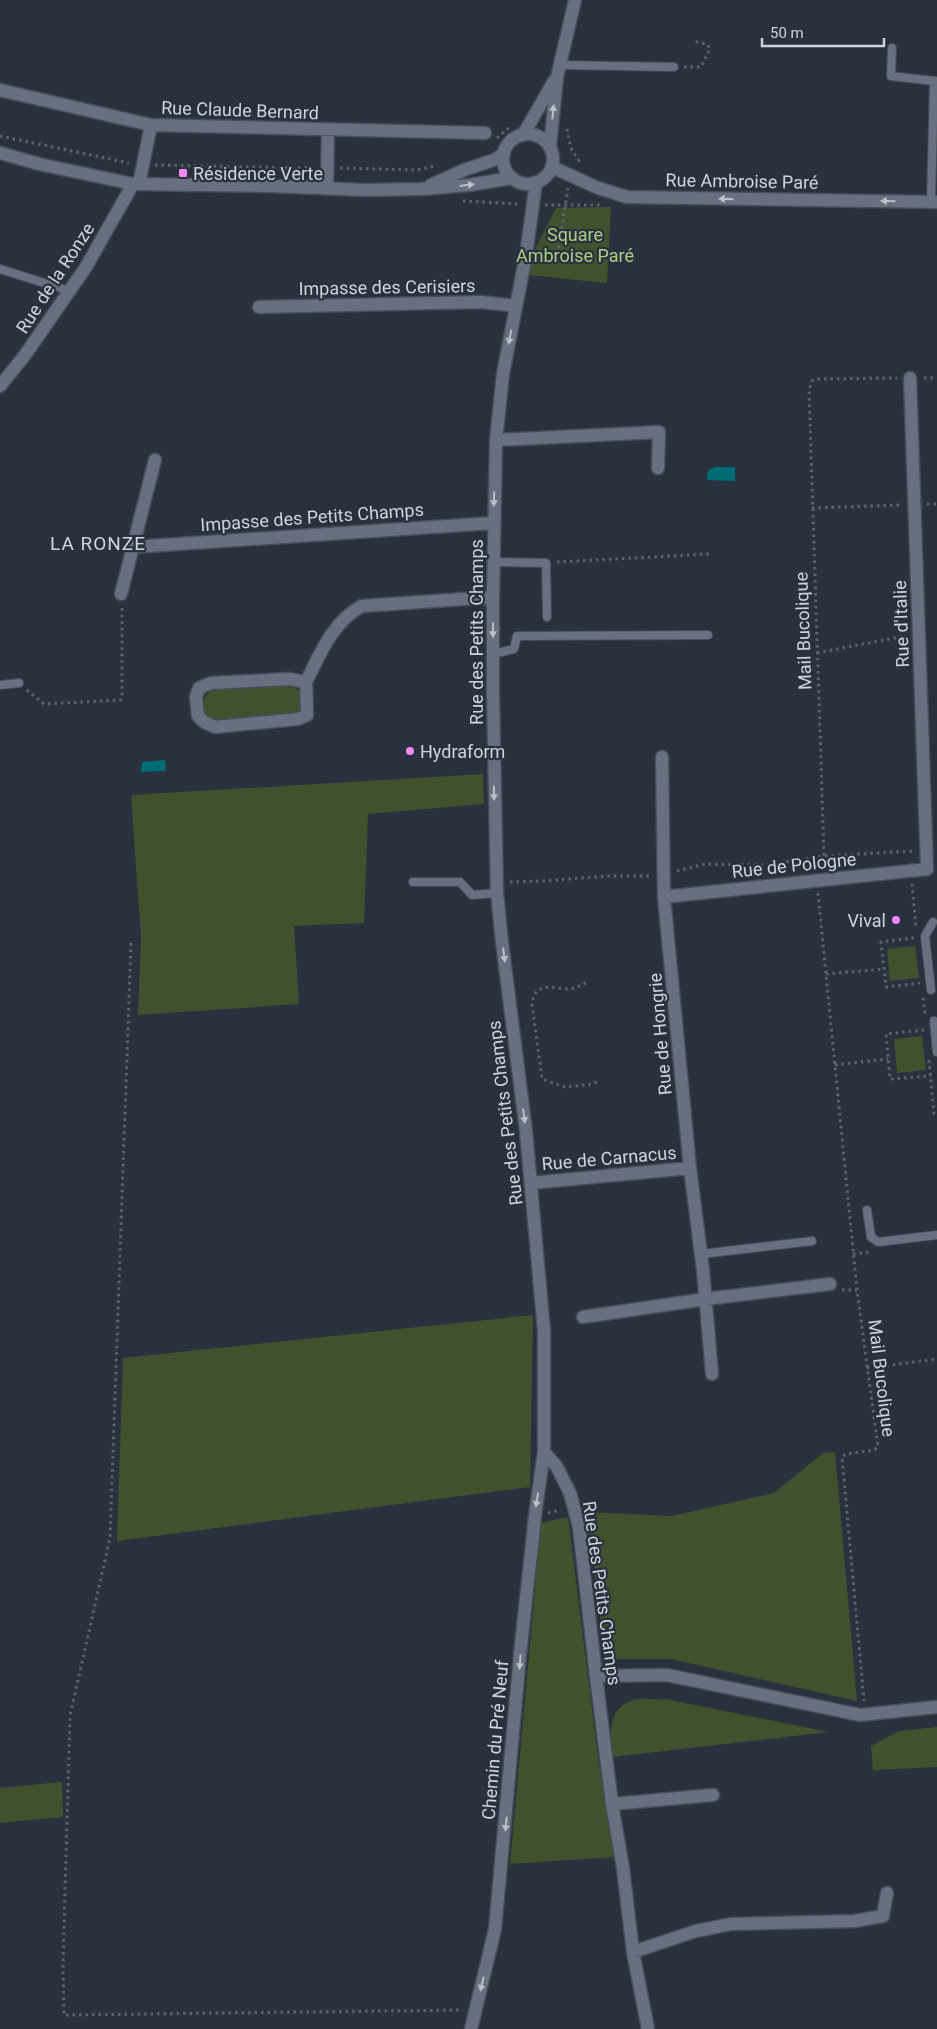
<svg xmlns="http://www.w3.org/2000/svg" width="937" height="2029" viewBox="0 0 937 2029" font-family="Roboto,sans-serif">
<rect width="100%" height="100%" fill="#29313e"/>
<!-- green -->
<path fill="#40522d" d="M611,207L607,283L529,275L533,253L556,208Z
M290,685C305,690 307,707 294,715L213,721C199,713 201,700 211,690Z
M483,774L484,804L368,814L364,923L294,926L299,1004L138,1015L141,938L131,795Z
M915,946L919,978L890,981L887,949Z
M922,1036L926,1070L897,1073L894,1039Z
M533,1315L530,1487L117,1541L123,1358Z
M835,1452L857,1701L671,1659H605L587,1512L672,1516L774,1493L823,1453Z
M568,1517L598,1758L614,1857L510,1864L541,1523Z
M665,1699L829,1732L612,1757C611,1735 606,1708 634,1700C643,1697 656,1700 665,1699Z
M937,1727V1767L873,1770L871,1746L899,1731Z
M62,1782L63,1817L0,1823V1788Z"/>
<!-- water -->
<path fill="#006c73" d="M714,467H735V481L707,480V472Z
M165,760L166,771L141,772L142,762Z"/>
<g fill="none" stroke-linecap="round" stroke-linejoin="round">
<defs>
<path id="service" d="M892,48L891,76L934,81
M560,65L674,67
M931,202L934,81H937
M0,269L70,291
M493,562L546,563L547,617
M493,654L514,649L517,636L708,635
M0,685L19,683
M413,882H460L472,895L497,893
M931,990L925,936L933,922
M934,1021L937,1052
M867,1210L871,1237L878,1242L937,1235
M701,1254L812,1241"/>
<path id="minor" d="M0,90L151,125L485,133
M523,135L554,81
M550,146L557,77L575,0
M552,167L598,188L627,197L937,202
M536,182L526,255L503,374L496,440L493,597V695L497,893L502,942L526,1131L544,1331V1452L557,1467L570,1493L579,1527L596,1676L612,1804L623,1868L633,1952L648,2029
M139,184L151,125
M327,188L328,131
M259,307L481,302L516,306
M0,386L25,355L86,267L133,184
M496,440L659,432L658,468
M133,547L493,523
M121,594L155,460
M290,679L306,682L307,715L298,719L215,727L204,722L198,716L196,697L199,688L211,683Z
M306,682C320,654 333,621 362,606L493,597
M662,757L664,897L690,1168L703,1270L712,1374
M664,897L927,869L910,378
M531,1183L690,1168
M583,1317L706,1299L830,1284
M596,1676L667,1675L860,1715L937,1707
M612,1804L713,1795
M633,1952L696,1931L731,1924L855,1921L883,1916L887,1893
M471,2029L495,1929L520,1655L535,1516L544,1452"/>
<path id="tertiary" d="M503 159a25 25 0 1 1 50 0a25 25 0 1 1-50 0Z
M0,153L39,164L133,184L270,186L366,190L422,189L469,185L512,178
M431,185L464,170L494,160L504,154"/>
</defs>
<!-- service casing -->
<use href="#service" stroke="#464d58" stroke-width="10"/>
<!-- minor casing -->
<use href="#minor" stroke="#464d58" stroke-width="15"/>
<!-- tertiary casing -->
<use href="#tertiary" stroke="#464d58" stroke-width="15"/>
<!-- path -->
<path stroke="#5d6470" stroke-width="3" stroke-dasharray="2.5 4" stroke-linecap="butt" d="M684,67H701L710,49L707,44L692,41
M567,129L571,148L579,161L577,164
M0,136L129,163
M497,138L511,126
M155,165L314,168
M340,168L416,170L436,166
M463,201L519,204
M545,205H601
M538,256L550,257L558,253L568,188
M924,378H937
M927,504H937
M812,508L901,505
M557,562L709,554
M817,653L905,636
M27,690L44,704L121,700L122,694V608
M821,868L824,856L809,390L812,381L817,379L897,378
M677,871L705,864L764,865L824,856L914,851
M510,882L541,881L609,876H651
M912,884L916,927
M818,893L857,1290L878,1447L874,1450L846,1454L842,1457L864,1701
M914,938L881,942L886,987L921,983
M131,943L110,1538L70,1716L63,1963L64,2015L463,2010
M826,974L884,969
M586,983C580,986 574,989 567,989C552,988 535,981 532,1004L542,1079L565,1087L594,1084L599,1079
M923,998L925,1014
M924,1030L886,1034L890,1079L931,1076
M929,1060L934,1114L937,1116
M835,1065L888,1059
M853,1254L871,1252
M842,1290H857
M867,1368L937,1359
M548,1513L561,1510"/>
<!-- service -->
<use href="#service" stroke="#67707f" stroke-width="8"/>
<!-- minor -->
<use href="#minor" stroke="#67707f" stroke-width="12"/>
<!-- tertiary -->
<use href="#tertiary" stroke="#67707f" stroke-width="12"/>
</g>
<!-- one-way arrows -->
<defs><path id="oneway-solid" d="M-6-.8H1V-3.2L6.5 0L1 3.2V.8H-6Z" transform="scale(1.25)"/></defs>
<g fill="#b9c0c9">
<use href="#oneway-solid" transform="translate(553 112) rotate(-84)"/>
<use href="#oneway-solid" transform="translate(467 185) rotate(-7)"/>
<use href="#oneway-solid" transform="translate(726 199) rotate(-179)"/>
<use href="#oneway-solid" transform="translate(888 201) rotate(-179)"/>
<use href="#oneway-solid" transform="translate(510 337) rotate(100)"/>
<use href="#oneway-solid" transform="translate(494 499) rotate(92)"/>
<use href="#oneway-solid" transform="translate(493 630) rotate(90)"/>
<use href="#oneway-solid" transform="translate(494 793) rotate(89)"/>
<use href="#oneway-solid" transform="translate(504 955) rotate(83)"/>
<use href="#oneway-solid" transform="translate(524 1116) rotate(83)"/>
<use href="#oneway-solid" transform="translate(537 1500) rotate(98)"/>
<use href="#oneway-solid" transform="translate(520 1662) rotate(95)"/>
<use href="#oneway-solid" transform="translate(506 1824) rotate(96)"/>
<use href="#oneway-solid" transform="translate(482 1984) rotate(103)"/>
</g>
<!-- markers -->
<g fill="#f489f0" stroke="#29313e" stroke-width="2">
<rect x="178" y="168" width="10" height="10" rx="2.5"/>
<circle cx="410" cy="751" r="5"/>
<circle cx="896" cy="920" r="5"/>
</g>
<g text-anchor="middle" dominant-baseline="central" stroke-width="4.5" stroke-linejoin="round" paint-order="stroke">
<!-- street labels -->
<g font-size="18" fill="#ced4dc" stroke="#29313e">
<text transform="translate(240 110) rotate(2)">Rue Claude Bernard</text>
<text transform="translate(742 181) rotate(1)">Rue Ambroise Paré</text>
<text transform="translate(55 278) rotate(-57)">Rue de la Ronze</text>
<text transform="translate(387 287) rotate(-1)">Impasse des Cerisiers</text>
<text transform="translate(312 517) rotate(-4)">Impasse des Petits Champs</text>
<text transform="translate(901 624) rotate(-92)">Rue d'Italie</text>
<text transform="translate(803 631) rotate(-92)">Mail Bucolique</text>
<text transform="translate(476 632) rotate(-90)">Rue des Petits Champs</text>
<text transform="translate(794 865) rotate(-6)">Rue de Pologne</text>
<text transform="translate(660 1034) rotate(-95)">Rue de Hongrie</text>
<text transform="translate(505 1113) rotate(-97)">Rue des Petits Champs</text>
<text transform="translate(609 1158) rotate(-5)">Rue de Carnacus</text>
<text transform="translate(882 1378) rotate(83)">Mail Bucolique</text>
<text transform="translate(602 1593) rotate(82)">Rue des Petits Champs</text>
<text transform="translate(495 1740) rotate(-85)">Chemin du Pré Neuf</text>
</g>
<!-- poi labels -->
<g font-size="18" fill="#ced4dc" stroke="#29313e" text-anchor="start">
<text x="193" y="173">Résidence Verte</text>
<text x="420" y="751">Hydraform</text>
<text x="886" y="920" text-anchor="end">Vival</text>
</g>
<!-- park labels -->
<g font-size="18" fill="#a9d081" stroke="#29313e">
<text x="575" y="234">Square<tspan x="575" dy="21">Ambroise Paré</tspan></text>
</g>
<!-- neighbourhood labels -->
<g font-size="19" letter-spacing="1" fill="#ced4dc" stroke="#29313e">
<text x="98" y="543">LA RONZE</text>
</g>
</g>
<!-- scale -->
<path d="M762 38v8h122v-8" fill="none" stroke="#ced4dc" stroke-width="2.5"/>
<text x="770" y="38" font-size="15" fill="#ced4dc" stroke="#29313e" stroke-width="4" paint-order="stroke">50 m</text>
</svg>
